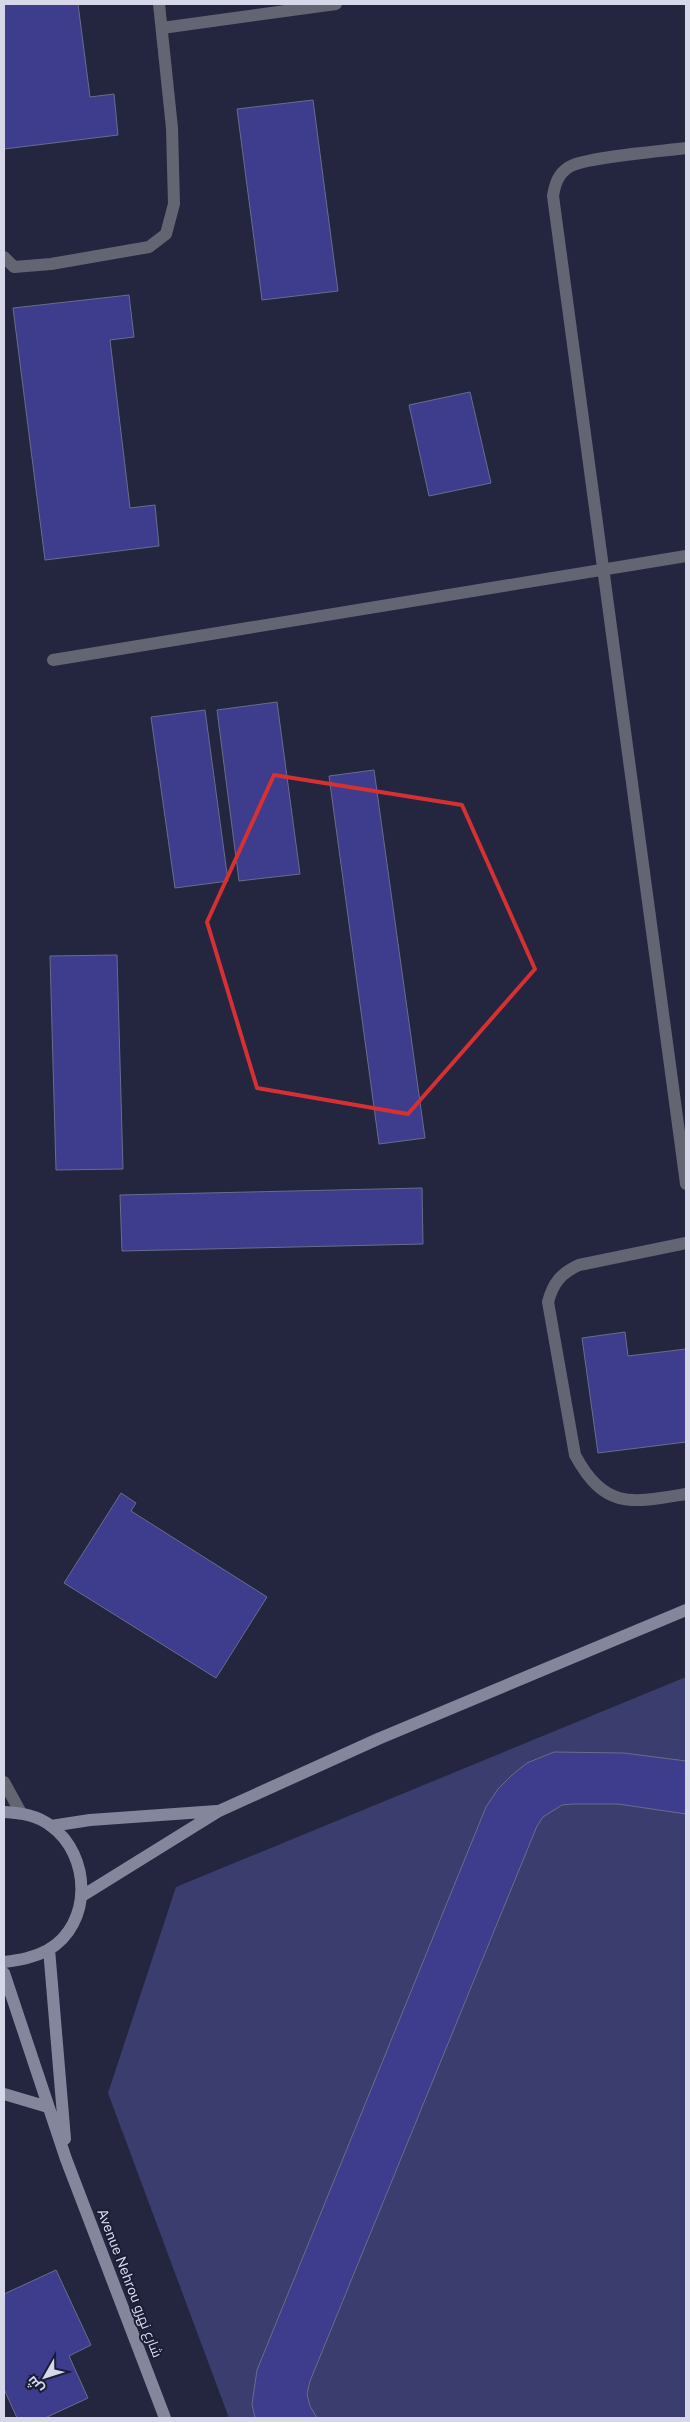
<svg xmlns="http://www.w3.org/2000/svg" width="690" height="2422" viewBox="0 0 690 2422" font-family="'Public Sans',Cairo,sans-serif">
<rect width="100%" height="100%" fill="#242640"/>
<!-- green -->
<path fill="#3b3d6e" d="M686,1677V2418H229L108,2093L176,1887Z"/>
<!-- building -->
<path fill="#3e3c8c" stroke="#696c8b" d="M4,4H78L90,97L114,94L118,135L4,149Z
M313,100L338,291L262,300L237,109Z
M129,295L134,337L110,340L130,508L155,505L159,546L45,560L13,308Z
M470,392L491,483L429,496L409,405Z
M277,702L300,874L239,881L217,710Z
M205,710L228,881L175,888L151,717Z
M374,770L425,1138L379,1144L329,776Z
M117,955L123,1169L56,1170L50,956Z
M422,1188L423,1244L122,1251L120,1195Z
M625,1332L628,1356L686,1349V1442L598,1453L582,1338Z
M121,1493L136,1503L131,1511L267,1597L216,1678L64,1583Z
M554,1752L624,1753L686,1761V1814L618,1804H573L562,1805L543,1817L537,1826L310,2381L307,2394L310,2406L317,2418H255L252,2404L257,2370L486,1807L498,1789L512,1775L527,1763Z
M56,2270L91,2345L69,2356L88,2398L45,2418H17L4,2389V2294Z"/>
<g fill="none" stroke-linecap="round" stroke-linejoin="round">
<!-- lane -->
<path stroke="#636573" stroke-width="12" d="M162,28L336,4
M686,148C664,151 584,157 569,167C558,174 555,184 553,196L686,1184
M4,257L14,267L51,264L149,247L166,234L174,204L172,128L159,4
M53,660L686,556
M686,1243L579,1265C561,1273 553,1283 548,1302L575,1455C605,1510 631,1503 686,1494"/>
<!-- street -->
<path stroke="#636573" stroke-width="12" d="M4,1782L21,1813"/>
<!-- secondary -->
<path stroke="#84879c" stroke-width="12" d="M4,1812C21,1813 37,1815 51,1826C91,1855 93,1924 48,1950C33,1958 20,1960 4,1962
M51,1826L90,1820L217,1811
M82,1896L219,1811L378,1739L686,1610
M49,1949L65,2139
M4,1973L66,2159L165,2418
M4,2094L48,2107"/>
</g>
<!-- marked area -->
<path fill="none" stroke="#d63132" stroke-width="4" stroke-linejoin="round" d="M274,775L462,805L535,969L408,1114L257,1088L207,922Z"/>
<g text-anchor="middle" dominant-baseline="central" stroke-width="4" stroke-linejoin="round" paint-order="stroke">
<!-- street labels -->
<g font-size="14" fill="#d6d8ea" stroke="#1b1c35">
<text transform="translate(130 2283) rotate(69)">Avenue Nehrou شارع نهرو</text>
</g>
</g>
<!-- border -->
<rect width="690" height="2422" fill="none" stroke="#d6d8ea" stroke-width="10"/>
<!-- north arrow -->
<g transform="translate(45 2377) rotate(231)" stroke="#1b1c35" stroke-width="4" paint-order="stroke">
<path d="M0-4L9 19L0 12L-9 19Z" fill="#d6d8ea"/>
<text y="-8" font-size="14" font-weight="bold" text-anchor="middle" fill="#d6d8ea">ش</text>
</g>
</svg>
